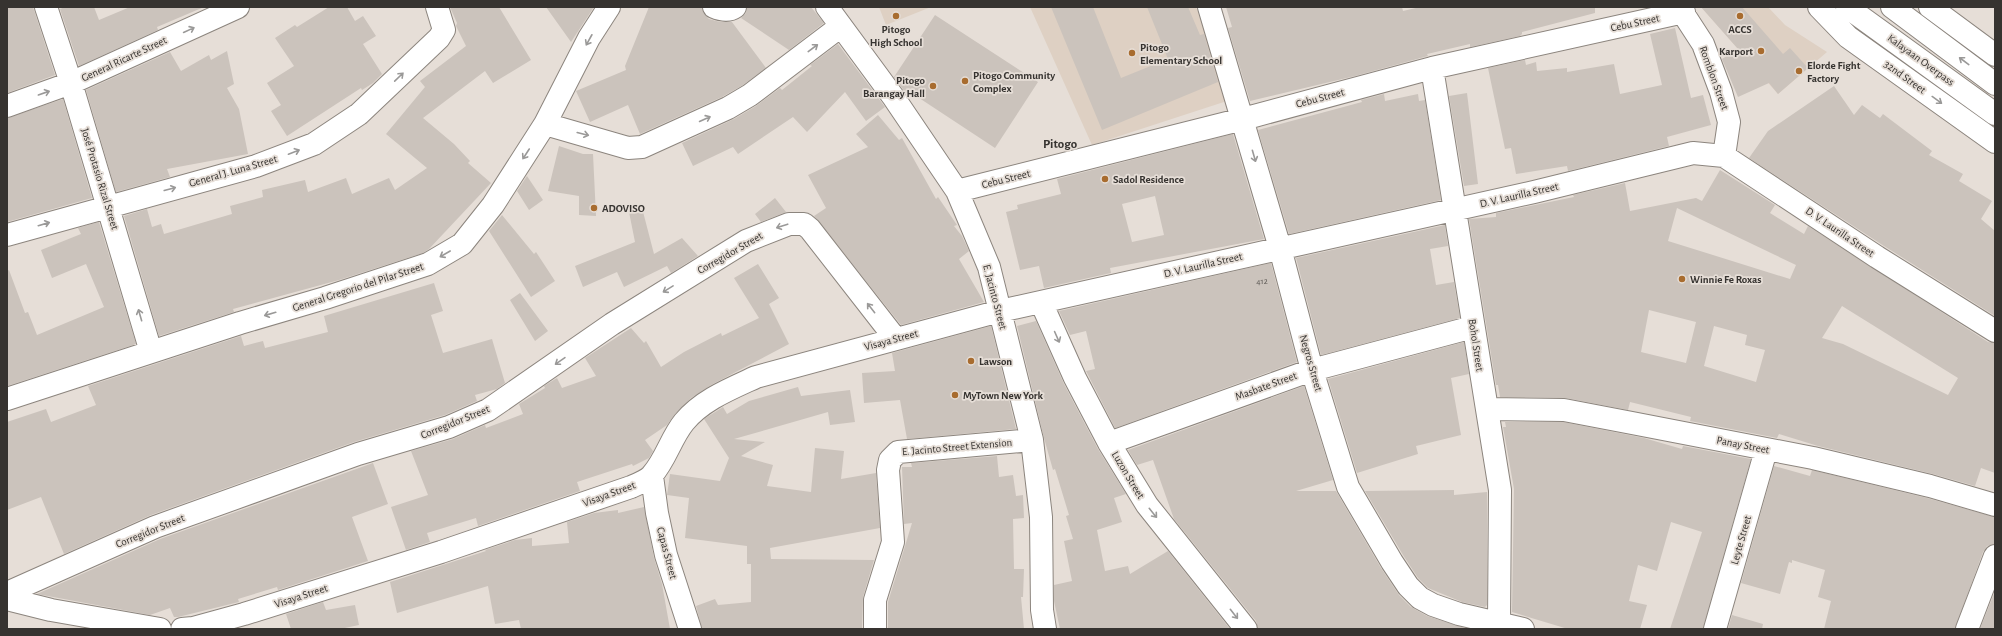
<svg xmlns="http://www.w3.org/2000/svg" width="2002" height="636" viewBox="0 0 2002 636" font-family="'Alegreya Sans',sans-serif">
<rect width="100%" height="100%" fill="#e6ded7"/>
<!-- built -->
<path fill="#ded0c3" d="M879,7H931L886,25Z
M1030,7H1196L1230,100L1092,145Z
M1701,7H1768L1785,25L1827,52L1778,94Z"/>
<!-- building -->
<path fill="#cbc3bc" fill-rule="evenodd" d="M7,7H33L55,75L7,93Z
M65,7H94L99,20L130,7H204L157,27L158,30L79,66L60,9Z
M329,7H347L355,21L363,16L376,36L363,44L382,74L373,83L362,90L361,88L287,136L271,111L281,105L267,83L294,66L275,38L295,25L297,27Z
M450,7H499L531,60L493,83L485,71L423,118L454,144L470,161L468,163L491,183L429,249L423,253L339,280L233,309L234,312L159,336L124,216L147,209L152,227L161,224L164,234L232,214L230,206L263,197L262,190L305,180L308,192L346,178L352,194L389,178L395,190L427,168L386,134L425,87L420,81L466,46L456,26L457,23Z
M546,7H594L571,42Z
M649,7H702L704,14L709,19L720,22H732L766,68L743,85L722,97L640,134L628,105L590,122L576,91L626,70L625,66Z
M747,7H811L824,23L789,50L741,18L746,13Z
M1051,7H1093L1121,78L1168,59L1147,7H1188L1200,35L1204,34L1218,82L1102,130Z
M1226,7H1402L1403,11L1420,7H1595V13L1522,32V34L1520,36L1470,47V44L1427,54L1428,56L1355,76L1250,101L1228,28L1232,27Z
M1701,7H1742L1783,54L1790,48L1808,68L1778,94L1769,83L1738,97L1722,59L1738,49Z
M935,15L1038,82L995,148L907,90L905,92L894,77Z
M1675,28L1691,98L1703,95L1711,125L1667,137L1669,146L1568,171L1567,166L1516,174L1511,148L1505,149L1488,68L1525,60L1526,65L1536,62L1537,71L1567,68V72L1614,64L1620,94L1662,85L1650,34Z
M838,44L885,107L866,121L845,92L807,132L793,117L738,154L733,147L693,166L682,143L734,119L756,106L780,88L782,90L812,66L810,65Z
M227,51L234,84L227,88L239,109L248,154L167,169L170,177L116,192L86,90L170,52L181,71L209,55L211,60Z
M1834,86L1854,115L1862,105L1880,118L1883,114L1932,151L1929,155L1963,174L1959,181L1992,201L1981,219L1995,231V316L1884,246L1749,158L1768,131Z
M1467,93L1478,184L1464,186L1449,96Z
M1384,94L1385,101L1418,94L1419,101L1425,100L1441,200L1289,234L1258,130L1362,102L1361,100Z
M63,99L92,198L7,222V118Z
M878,115L899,140L902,138L936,199L938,197L957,225L954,226L962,236L969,251L959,259L984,302L901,325L814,216L826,208L808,175L868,147L856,134Z
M1233,134L1264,239L1110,268L1111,273L1044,288L1039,266L1020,270L1006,212L1018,209L1017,205L1061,194L1057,179ZM1155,196L1164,235L1132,242L1122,204Z
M559,146L583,154H593L596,216L579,215V196L548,191Z
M1720,170L1775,205L1770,213L1804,234L1808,226L1988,342L1995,343V473L1981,468L1975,486L1933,474L1818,446L1779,434L1777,438L1690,421L1691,417L1630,402L1628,410L1566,398L1500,397L1498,385H1496L1469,219L1496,217V213L1574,197L1573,195L1625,183L1630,211L1696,198L1702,201ZM1677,208L1796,265L1790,279L1668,241ZM1842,306L1958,378L1948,395L1843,344L1822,338ZM1649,310L1696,322L1686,363L1641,352ZM1714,326L1747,335L1745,345L1765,350L1756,382L1704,366Z
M527,176L543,200L529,210L517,191Z
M775,198L786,212L761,222L755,214Z
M641,204L654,254L682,238L698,256L671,273L667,266L624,287L617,272L583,287L575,266L635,242L628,207Z
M502,215L534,254L536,252L555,281L531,297L489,231Z
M99,222L136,344L7,386V271L9,270L25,313L28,312L37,335L104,307L86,264L52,278L41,250L81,234L78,228Z
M1445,225L1448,246L1430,249L1436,285L1454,282L1460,318L1321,355L1296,258Z
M1271,263L1297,362L1115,428L1086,371L1095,369L1086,331L1070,335L1059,311Z
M758,264L779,298L769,304L789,344L711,385L691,398L675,414L667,425L645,440L653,451L649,458L633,466L632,464L577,482L580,491L478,526L476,518L427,533L430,542L406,550L391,507L428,495L411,451L453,439L485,425L486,428L523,414L519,404L545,388L544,386L557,378L562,388L596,376L585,358L631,328L644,343L646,341L661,367L684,352L721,333L722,336L759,318L734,278Z
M434,283L443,311L431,315L443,353L492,339L505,383L497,389L475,395L477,401L445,415L354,442L151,515L64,554L41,497L7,510V422L46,409L51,422L96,405L88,386L241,336L244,346L263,341L265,348L328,332L324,316Z
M520,293L548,331L535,341L510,300Z
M1036,321L1064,384L1098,449L1126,494L1114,498L1122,522L1097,530L1105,571L1128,566L1130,574L1168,551L1230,629H1060L1054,601V585L1072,581L1064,541L1073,539L1066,516L1069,515L1055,469L1053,470L1044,438L1017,326Z
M991,326L1016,429L907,439L900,400L864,403L862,373L895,371L892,353Z
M1464,342L1469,374L1451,378L1461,435L1416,446L1418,454L1357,473L1328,379Z
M1304,386L1333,480L1296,491H1336L1381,568L1399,595L1411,607L1427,616L1468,629H1258L1256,621L1174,519L1153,460L1137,465L1128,450Z
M798,387L801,396L850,390L855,422L830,425L828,412L734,439L765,442L741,456L773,465L767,486L811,492L815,448L844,451L841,479L876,473L880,528L770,548L771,559L874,560L863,597L862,629H702L696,606L715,599L718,605L751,602V564H747V546L685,538L689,498L667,495L670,474L720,481L729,458L704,419L723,407L727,414L749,401Z
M1505,422H1563L1644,438L1682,449L1683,446L1751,459L1703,629H1670L1702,532L1671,522L1657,571L1638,565L1629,601L1647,605L1640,629H1568L1512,612L1514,489L1503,427H1506Z
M997,456L999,477L1013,475L1016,496L1023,495L1024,518L1013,519L1014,569H1024L1023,597H1021L1024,629H888V602L912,523L904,524L902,467H912L911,463Z
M373,463L388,504L352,517L368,561L278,590L277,587L238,599L239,602L178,617H174L170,608L150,615L37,594L160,539Z
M1774,466L1810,476L1812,470L1927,498L1995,517V544L1987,546L1983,552L1955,629H1824L1831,601L1818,597L1825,570L1792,560V563L1789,562L1780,594L1741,583Z
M1454,490V495L1487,492V605L1485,607L1462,602L1428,588L1418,578L1403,555L1365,491Z
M644,507L654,558L662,584L670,629H521L519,620L495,624L488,586L397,613L390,582L486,551L485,550L515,540L532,538V546L569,543L567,522L594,513L618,510V513Z
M1995,591V629H1980Z
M323,602L326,610L355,605L359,625L340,629H291L286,614Z
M1732,615L1763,624L1762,629H1728Z"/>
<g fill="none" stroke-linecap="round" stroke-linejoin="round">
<defs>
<path id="street" d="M46,7L71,83L151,352
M714,7C721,10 728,12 735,7
M827,7L894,98L957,191L989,267L1032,440L1041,517L1042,610L1045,629
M1209,7L1280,248L1312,370L1348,487L1392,562L1408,586L1420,598L1433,605L1459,614L1523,629
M1679,7L1703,44L1721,92L1729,122L1724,156
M1432,68L1500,490L1499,624
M7,106L71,83L238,7
M545,124L628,148L642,147L728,108L750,95L841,26
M957,191L1243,119L1432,68L1684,12
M7,235L256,166L314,144L359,114L439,38L444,30L437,7
M1041,302L1075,378L1109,443L1147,505L1246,629
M7,399L240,323L325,298L428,264L462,244L493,205L545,124L589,38L609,7
M1487,409L1564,410L1632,423L1813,458L1930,486L1995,505
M1109,443L1312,370L1473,327
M652,476L657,513L666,555L690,629
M7,593L155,527L358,454L449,427L488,410L612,324L746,241L789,224H804L810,229L895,338
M7,599L51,610L160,629
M182,629L193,628L244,614L441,552L631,487C638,484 648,480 652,475C666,459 671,438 684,422C702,400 730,389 756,377L1000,311L1534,192L1693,153L1724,156L1877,257L1995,331
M875,629V600L893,542L888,470L890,460L898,452L1032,440
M1715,629L1766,450
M1967,629L1995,556"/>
<path id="secondary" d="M1819,7L1848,37L1995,142
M1847,7L1995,114
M1892,7L1995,84
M1930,7L1995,55"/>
</defs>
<!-- street casing -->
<use href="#street" stroke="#8c857e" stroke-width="24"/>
<!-- secondary casing -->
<use href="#secondary" stroke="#8c857e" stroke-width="24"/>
<!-- street -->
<use href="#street" stroke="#fff" stroke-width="22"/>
<!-- secondary -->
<use href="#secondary" stroke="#fff" stroke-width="22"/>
</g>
<!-- one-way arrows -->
<defs><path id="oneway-shaft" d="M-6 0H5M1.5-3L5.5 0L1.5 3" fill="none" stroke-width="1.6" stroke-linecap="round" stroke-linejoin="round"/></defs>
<g stroke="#9a9998">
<use href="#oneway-shaft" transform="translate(189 30) rotate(-25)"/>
<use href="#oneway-shaft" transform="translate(589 40) rotate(119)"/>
<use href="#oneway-shaft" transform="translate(813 48) rotate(-37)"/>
<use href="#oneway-shaft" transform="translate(1964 61) rotate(-143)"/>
<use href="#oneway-shaft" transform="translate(399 77) rotate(-44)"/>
<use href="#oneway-shaft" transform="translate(44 93) rotate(-19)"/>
<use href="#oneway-shaft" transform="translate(1937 100) rotate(36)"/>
<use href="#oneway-shaft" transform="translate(705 119) rotate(-24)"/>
<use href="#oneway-shaft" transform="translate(583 134) rotate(14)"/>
<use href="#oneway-shaft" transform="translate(294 152) rotate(-21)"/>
<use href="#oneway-shaft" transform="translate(526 154) rotate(123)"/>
<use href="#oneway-shaft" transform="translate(1254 156) rotate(74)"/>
<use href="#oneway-shaft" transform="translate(170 189) rotate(-15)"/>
<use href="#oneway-shaft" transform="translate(44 224) rotate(-16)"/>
<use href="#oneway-shaft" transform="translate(782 226) rotate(162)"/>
<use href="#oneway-shaft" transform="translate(445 254) rotate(150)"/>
<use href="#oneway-shaft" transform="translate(668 289) rotate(148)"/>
<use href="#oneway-shaft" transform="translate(871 308) rotate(-128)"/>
<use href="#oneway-shaft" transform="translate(270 314) rotate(164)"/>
<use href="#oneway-shaft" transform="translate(140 315) rotate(-106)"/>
<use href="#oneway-shaft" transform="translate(1057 337) rotate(66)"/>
<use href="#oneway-shaft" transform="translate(560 361) rotate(145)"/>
<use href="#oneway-shaft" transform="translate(1153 513) rotate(51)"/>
<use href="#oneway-shaft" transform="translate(1234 614) rotate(52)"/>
</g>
<!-- markers -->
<g fill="#a86c2f" stroke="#e6ded7" stroke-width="1.5">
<circle cx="896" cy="16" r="4"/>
<circle cx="1740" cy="16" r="4"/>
<circle cx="1761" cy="51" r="4"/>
<circle cx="1132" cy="53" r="4"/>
<circle cx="1799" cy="71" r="4"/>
<circle cx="965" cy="81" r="4"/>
<circle cx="933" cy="86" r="4"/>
<circle cx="1105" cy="179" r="4"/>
<circle cx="594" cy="208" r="4"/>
<circle cx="1682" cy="279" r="4"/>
<circle cx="971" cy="361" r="4"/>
<circle cx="955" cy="395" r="4"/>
</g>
<g text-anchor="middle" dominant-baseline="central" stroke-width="3.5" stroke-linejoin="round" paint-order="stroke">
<!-- number labels -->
<g font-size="9" fill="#5b5753">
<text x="1262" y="281">412</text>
</g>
<!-- street labels -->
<g font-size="11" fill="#363330" stroke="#e6ded7">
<text transform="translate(1635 23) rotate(-12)">Cebu Street</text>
<text transform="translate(124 59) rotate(-25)">General Ricarte Street</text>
<text transform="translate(1921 60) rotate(36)">Kalayaan Overpass</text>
<text transform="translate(1905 77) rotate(36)">32nd Street</text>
<text transform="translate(1714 78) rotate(70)">Romblon Street</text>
<text transform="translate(1320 98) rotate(-15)">Cebu Street</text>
<text transform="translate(233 171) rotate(-16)">General J. Luna Street</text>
<text transform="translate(100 179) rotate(73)">José Protasio Rizal Street</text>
<text transform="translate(1006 179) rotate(-14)">Cebu Street</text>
<text transform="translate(1519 195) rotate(-13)">D. V. Laurilla Street</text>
<text transform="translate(1840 232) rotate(34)">D. V. Laurilla Street</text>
<text transform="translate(730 253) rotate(-30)">Corregidor Street</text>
<text transform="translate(1203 265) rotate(-13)">D. V. Laurilla Street</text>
<text transform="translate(358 287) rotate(-18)">General Gregorio del Pilar Street</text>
<text transform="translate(995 297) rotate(75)">E. Jacinto Street</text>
<text transform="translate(891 340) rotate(-15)">Visaya Street</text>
<text transform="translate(1476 345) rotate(81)">Bohol Street</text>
<text transform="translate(1311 363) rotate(74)">Negros Street</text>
<text transform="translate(1266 386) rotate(-20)">Masbate Street</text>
<text transform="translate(455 422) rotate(-22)">Corregidor Street</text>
<text transform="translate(1743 445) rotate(11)">Panay Street</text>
<text transform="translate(957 447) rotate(-5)">E. Jacinto Street Extension</text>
<text transform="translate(1128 475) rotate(59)">Luzon Street</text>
<text transform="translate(609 494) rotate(-20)">Visaya Street</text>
<text transform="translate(150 531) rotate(-22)">Corregidor Street</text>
<text transform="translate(1741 540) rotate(-74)">Leyte Street</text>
<text transform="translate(667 553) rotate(75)">Capas Street</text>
<text transform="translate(301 596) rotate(-18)">Visaya Street</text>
</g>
<!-- poi labels -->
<g font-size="11" font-weight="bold" fill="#363330" stroke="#e6ded7" text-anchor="start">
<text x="896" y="29" text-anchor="middle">Pitogo<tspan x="896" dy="13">High School</tspan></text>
<text x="1740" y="29" text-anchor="middle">ACCS</text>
<text x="1140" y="47">Pitogo<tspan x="1140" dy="13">Elementary School</tspan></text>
<text x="1753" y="51" text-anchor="end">Karport</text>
<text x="1807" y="65">Elorde Fight<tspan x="1807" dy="13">Factory</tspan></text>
<text x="973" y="75">Pitogo Community<tspan x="973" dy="13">Complex</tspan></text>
<text x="925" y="80" text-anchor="end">Pitogo<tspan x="925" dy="13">Barangay Hall</tspan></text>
<text x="1113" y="179">Sadol Residence</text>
<text x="602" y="208">ADOVISO</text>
<text x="1690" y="279">Winnie Fe Roxas</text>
<text x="979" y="361">Lawson</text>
<text x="963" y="395">MyTown New York</text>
</g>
<!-- quarter labels -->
<g font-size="13" font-weight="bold" fill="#363330" stroke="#e6ded7">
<text x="1060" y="144">Pitogo</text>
</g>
</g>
<!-- border -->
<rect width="2002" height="636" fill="none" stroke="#363330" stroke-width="16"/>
</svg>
